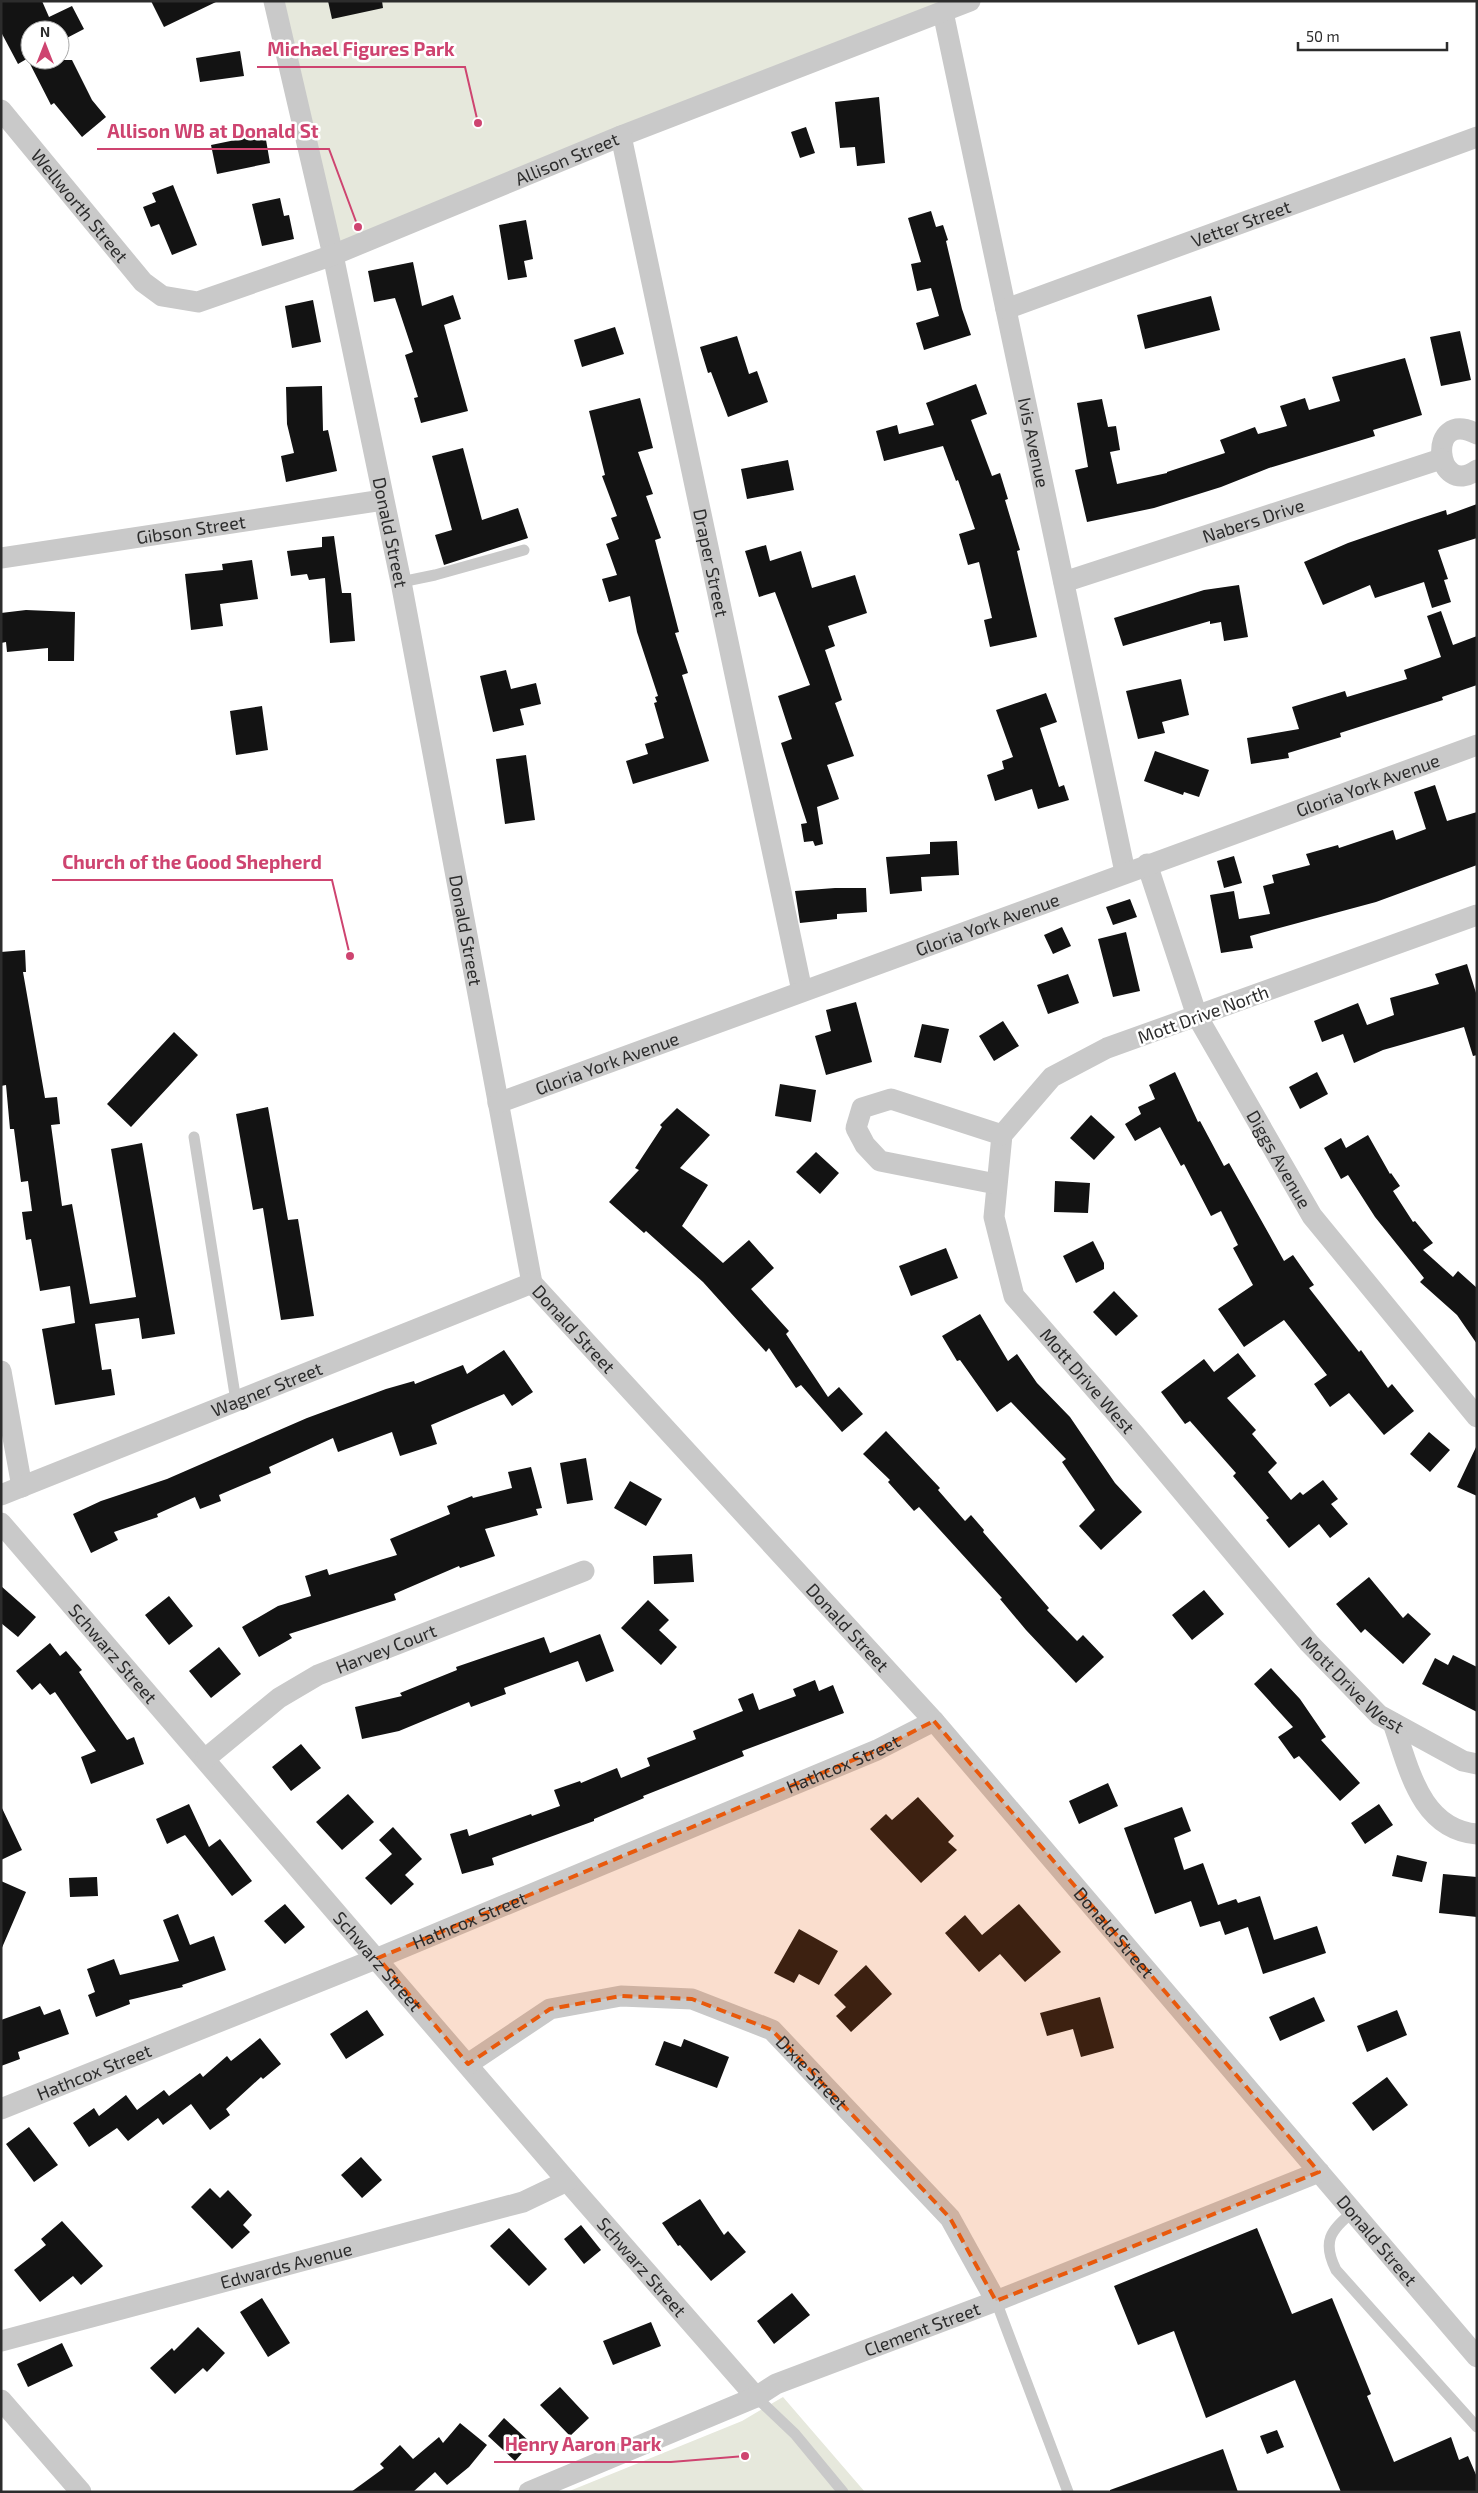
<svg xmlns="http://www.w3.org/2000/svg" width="1478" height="2493" viewBox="0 0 1478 2493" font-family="'Exo 2',sans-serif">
<rect width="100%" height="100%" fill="#fff"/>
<!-- green -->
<path fill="#e6e8dc" d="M279,1H960L337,245Z
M783,2397L865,2492H567L742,2421Z"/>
<!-- building -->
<path fill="#131313" d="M1,1H42L49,17L72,6L84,29L61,41L60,30H30V57L18,64L1,32Z
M151,1H218L164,27Z
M328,1H382L383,8L332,19Z
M240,51L244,76L200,82L196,58Z
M28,60H72L92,100L106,117L82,137L54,103L51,105Z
M879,97L885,163L857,166L855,147L840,148L835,102Z
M806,127L815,153L800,158L791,132Z
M265,134L270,163L217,174L211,145Z
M173,185L197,245L172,255L159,224L151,227L143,207L156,202L152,193Z
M280,198L284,216L289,215L294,239L262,246L252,204Z
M931,211L936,227L943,225L948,240L946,241L962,309L971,335L924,350L916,323L939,316L931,288L917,291L911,264L921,262L908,218Z
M526,220L533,259L524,261L527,277L508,280L499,225Z
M413,262L422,306L453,295L461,319L444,325L468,411L421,423L414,398L418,397L405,355L413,352L395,298L374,302L368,271Z
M1211,296L1220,330L1145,349L1137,315Z
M313,300L321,342L292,348L285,306Z
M615,327L624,354L582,367L574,340Z
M1460,331L1471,380L1441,386L1430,337Z
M737,336L749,374L757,371L768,402L728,417L711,372L708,373L700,347Z
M1405,358L1422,415L1373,430L1375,436L1269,468L1221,487L1154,508L1087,522L1075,470L1088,467L1077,403L1102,399L1108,427L1116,426L1120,450L1110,452L1117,484L1167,473V472L1225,453L1220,440L1255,427L1258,434L1287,426L1280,406L1305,398L1309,410L1340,401L1332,377Z
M976,384L987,414L971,420L992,476L1000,473L1008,499L1005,500L1020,550L1017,551L1037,637L990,647L984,620L992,618L979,562L968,565L959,534L975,529L958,480L956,481L943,446L884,461L876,431L897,425L899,434L934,425L926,403Z
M322,386L323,431L328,430L337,471L286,482L281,456L294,453L287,424L286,387Z
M640,398L653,448L638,452L653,494L646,496L661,538L655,540L679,632L675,633L688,673L682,675L709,761L633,784L626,761L648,754L645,744L664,738L654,703L657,702L655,697L658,696L637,632L630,596L609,602L602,579L617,575L606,544L619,539L611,518L617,516L602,476L605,475L589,411Z
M463,448L482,520L518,508L528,538L444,565L435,535L452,530L432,456Z
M788,460L794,490L747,499L741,469Z
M1477,504V538L1438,550L1448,579L1444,580L1451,602L1432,608L1424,582L1375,598L1370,585L1323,605L1304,562L1348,543L1409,522L1446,510L1447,515Z
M334,536L342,593H351L355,641L330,643L325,578L309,580L307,574L291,576L287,551L322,547V537Z
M766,545L770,561L801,551L812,588L855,575L867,613L828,626L835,646L825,650L842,700L835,703L854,756L827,765L839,799L817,807L823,844L815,846L813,841L804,842L801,824L807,823L781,743L792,739L778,696L810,685L775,592L759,597L745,551Z
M252,560L258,599L220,604L223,626L191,630L185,574L223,570L222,564Z
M1239,585L1248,637L1224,641L1221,622L1210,624V621L1123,646L1114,618L1204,590Z
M26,610L75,612L74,661H48V648L7,652L6,642L1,643V613Z
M1441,611L1453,645L1477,636V685L1442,697L1443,700L1340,733L1341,737L1288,753L1289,758L1251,764L1247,738L1299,729L1292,707L1345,691L1347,697L1407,679L1404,670L1441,657L1427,616Z
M506,670L511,689L536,683L541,704L520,709L524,725L493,732L480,676Z
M1181,679L1189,715L1162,722L1165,733L1138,739L1126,691Z
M1046,693L1057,722L1040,728L1059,787L1064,785L1069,800L1038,809L1032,789L995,801L987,775L1004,769L1002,761L1013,757L996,710Z
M262,706L268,750L236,755L230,711Z
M1155,751L1209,770L1199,797L1184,792L1183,795L1144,781Z
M526,755L535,820L505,824L496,759Z
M1435,785L1447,821L1477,812V865L1376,902L1250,936L1253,948L1221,953L1210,895L1234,891L1239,919L1270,914L1263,886L1274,883L1272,875L1310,865L1306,854L1338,845L1339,848L1393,830L1396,840L1426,829L1414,792Z
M957,841L959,875L921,877L922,891L890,894L886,857L930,854V842Z
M1234,856L1242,883L1224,888L1217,861Z
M835,888H866L867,912L837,914V919L800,923L795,891Z
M1130,899L1137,917L1113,925L1106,907Z
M1062,927L1071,946L1053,954L1044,935Z
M1126,932L1140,991L1113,997L1098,939Z
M25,950L26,972H23L45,1098L57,1097L60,1124L51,1125L62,1206L72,1204L90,1304L136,1297L111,1149L142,1143L175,1334L142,1339L139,1318L95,1324L102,1370L111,1369L115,1395L55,1405L42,1329L75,1323L70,1286L40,1291L31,1239L26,1240L22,1212L32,1211L28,1181L21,1182L14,1129H10L6,1085L1,1086V952Z
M1467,964L1477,996V1055L1473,1056L1464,1027L1383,1050L1354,1063L1343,1034L1322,1042L1314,1021L1358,1003L1367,1025L1394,1015L1390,998L1439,984L1435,974Z
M1068,974L1079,1003L1048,1014L1037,985Z
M856,1002L872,1062L826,1075L815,1036L831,1031L826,1010Z
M1003,1021L1019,1046L994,1061L979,1036Z
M922,1024L949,1029L941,1063L914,1057Z
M174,1032L198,1055L131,1127L107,1104Z
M1175,1072L1198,1122L1200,1121L1224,1166L1229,1163L1284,1261L1293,1255L1314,1285L1309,1288L1359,1352L1361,1350L1388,1388L1392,1384L1414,1411L1384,1435L1349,1393L1330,1407L1314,1384L1327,1375L1284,1320L1244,1347L1218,1309L1253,1285L1233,1248L1238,1245L1221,1211L1211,1216L1184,1164L1181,1166L1160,1127L1135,1141L1125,1124L1141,1114L1138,1107L1155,1099L1149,1085Z
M1317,1072L1328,1094L1300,1109L1289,1087Z
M780,1084L816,1090L811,1122L775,1116Z
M268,1107L288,1220L298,1219L314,1316L281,1320L263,1208L253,1210L236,1114Z
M677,1108L710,1135L680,1168L708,1185L682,1226L723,1263L749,1240L774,1268L751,1289L789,1331L786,1334L828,1397L839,1387L863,1414L842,1432L801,1385L796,1388L769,1348L766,1352L703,1282L646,1231L644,1233L609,1202L639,1170L635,1168L662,1127L660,1125Z
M1091,1115L1115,1137L1094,1160L1070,1138Z
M1368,1135L1390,1174L1391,1173L1400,1186L1393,1191L1413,1222L1415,1221L1433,1243L1423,1250L1453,1277L1458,1271L1477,1288V1344L1457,1315L1420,1282L1424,1278L1375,1217L1348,1175L1341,1179L1324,1148L1341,1138L1346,1148Z
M816,1152L839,1173L820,1194L796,1172Z
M1055,1181L1090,1183L1088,1213L1054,1212Z
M1093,1241L1104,1263V1269L1076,1283L1063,1256Z
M946,1248L958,1278L911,1296L899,1266Z
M1114,1291L1138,1316L1116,1336L1093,1312Z
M980,1314L1008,1361L1017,1354L1037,1383L1070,1417L1115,1483L1142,1512L1101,1550L1079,1526L1095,1510L1062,1462L1066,1459L1011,1402L997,1412L960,1360L957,1361L942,1336Z
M504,1350L533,1392L512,1406L504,1394L431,1425L437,1444L400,1456L392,1432L338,1452L333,1438L269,1467L271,1473L219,1495L221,1501L200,1509L195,1497L157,1514L158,1517L114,1532L118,1540L91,1553L73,1514L101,1501L167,1479L307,1418L386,1389L414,1381L415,1384L463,1365L467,1374Z
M1238,1353L1256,1376L1227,1398L1256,1430L1252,1434L1277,1463L1268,1472L1291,1500L1300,1492L1303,1495L1323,1480L1338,1499L1331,1504L1348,1524L1330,1538L1319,1524L1289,1548L1266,1520L1269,1518L1233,1476L1236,1473L1190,1421L1185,1424L1161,1392L1204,1359L1214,1372Z
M886,1431L940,1488L938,1490L965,1521L971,1515L984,1530L983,1532L1049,1608L1047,1610L1077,1641L1083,1635L1104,1657L1076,1683L1026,1630L1000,1599L1002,1598L919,1507L914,1511L888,1482L890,1480L863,1454Z
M1429,1432L1450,1450L1430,1472L1410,1454Z
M1477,1445V1496L1457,1487Z
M586,1458L593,1500L567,1504L560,1463Z
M531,1467L542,1508L536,1509L538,1515L485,1529L495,1556L460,1568L459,1566L394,1594L396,1600L289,1634L292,1638L259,1657L242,1627L278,1606L311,1596L305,1576L327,1569L329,1575L397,1555L390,1539L450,1514L447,1506L472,1496L473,1498L512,1488L508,1472Z
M630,1481L662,1499L646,1526L614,1508Z
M692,1554L694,1582L654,1584L653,1556Z
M1369,1577L1403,1618L1408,1613L1431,1634L1403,1664L1365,1629L1361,1633L1336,1604Z
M1,1586L36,1617L18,1637L1,1623Z
M1204,1590L1224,1614L1192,1640L1172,1615Z
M169,1596L193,1626L169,1645L145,1615Z
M648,1600L669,1620L659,1630L677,1647L661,1665L621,1628Z
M600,1634L614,1671L586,1682L578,1661L504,1688L506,1694L471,1707L469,1702L399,1731L362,1739L355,1707L402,1696L400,1693L457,1670L456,1667L544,1637L550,1653Z
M50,1643L60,1656L66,1651L82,1670L79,1672L127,1740L134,1737L144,1764L91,1784L81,1757L96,1751L55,1692L50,1695L40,1683L32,1690L16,1671Z
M219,1647L241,1674L211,1698L189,1671Z
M1453,1655L1477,1667V1712L1422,1684L1435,1658L1448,1665Z
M1271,1668L1300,1699L1326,1737L1321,1740L1360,1783L1340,1801L1299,1756L1294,1759L1278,1737L1293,1727L1254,1684Z
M815,1680L819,1691L833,1685L844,1713L742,1751L744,1756L643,1796L644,1798L594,1819V1821L492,1858L494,1865L462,1874L450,1834L467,1829L469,1836L531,1814L532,1816L560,1806L554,1790L580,1781L581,1783L617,1768L621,1778L650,1766L647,1758L696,1739L693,1731L743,1711L738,1699L753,1693L759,1710L796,1696L793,1689Z
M301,1744L321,1768L291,1791L272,1767Z
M1108,1783L1118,1806L1079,1824L1069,1801Z
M348,1794L374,1822L342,1850L316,1822Z
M918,1797L954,1836L948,1842L957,1850L921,1883L870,1829L886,1814L892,1820Z
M189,1804L209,1847L220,1839L252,1881L232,1896L185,1835L167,1844L156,1819Z
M1379,1804L1393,1825L1365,1844L1351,1823Z
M1,1806L22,1850L1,1860Z
M1182,1807L1191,1831L1174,1838L1184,1870L1203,1863L1218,1905L1236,1899L1238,1903L1260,1896L1274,1940L1317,1926L1326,1953L1263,1974L1248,1927L1225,1935L1220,1921L1200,1927L1191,1901L1155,1914L1124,1828Z
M393,1827L422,1859L405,1875L414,1884L391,1905L365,1878L392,1854L379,1840Z
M1397,1855L1427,1862L1422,1882L1392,1876Z
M1443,1874L1477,1877V1917L1439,1913Z
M97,1877L98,1896L70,1897L69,1878Z
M1,1881L26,1892L1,1950Z
M285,1904L305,1927L285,1944L264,1921Z
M1019,1904L1061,1952L1025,1982L1000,1954L979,1972L945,1933L965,1915L982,1935Z
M178,1914L190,1945L214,1936L226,1970L182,1985L183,1987L129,2000L130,2004L96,2017L88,1995L95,1992L87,1969L114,1959L120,1975L179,1961L163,1920Z
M799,1929L838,1951L819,1985L799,1974L794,1983L774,1973Z
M866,1965L892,1994L851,2032L836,2016L846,2007L834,1995Z
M1100,1997L1114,2048L1081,2057L1073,2029L1047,2036L1040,2013Z
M1314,1997L1325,2021L1280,2041L1269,2017Z
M40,2006L44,2015L60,2009L69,2034L18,2052L20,2059L1,2066V2020Z
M367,2010L384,2035L346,2059L330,2034Z
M1397,2010L1407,2035L1367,2052L1357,2026Z
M260,2038L281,2064L263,2079L261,2077L226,2109L230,2115L210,2130L191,2104L163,2125L158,2118L128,2141L117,2128L89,2147L73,2123L94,2108L99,2116L126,2095L137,2110L164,2090L169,2096L200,2073L203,2077L227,2056L231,2061Z
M684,2039L729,2057L717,2088L655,2065L664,2041L681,2047Z
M1387,2077L1408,2105L1373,2131L1352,2103Z
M29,2127L58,2165L34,2182L6,2144Z
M361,2157L382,2180L362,2198L341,2175Z
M210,2188L220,2198L228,2190L252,2215L243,2225L250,2232L232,2249L191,2207Z
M700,2199L724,2235L728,2231L746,2252L711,2281L680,2245L678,2246L662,2223Z
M62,2221L103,2266L81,2285L73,2276L40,2302L14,2270L46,2245L41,2239Z
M581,2225L601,2250L584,2264L564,2239Z
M509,2228L547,2269L529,2286L490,2246Z
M1257,2228L1292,2314L1332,2298L1371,2394L1367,2396L1394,2462L1451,2437L1459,2460L1468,2456L1477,2477V2492H1341L1295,2380L1206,2418L1174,2331L1138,2345L1114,2286Z
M792,2293L810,2315L774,2344L757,2321Z
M262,2298L290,2343L268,2357L240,2312Z
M651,2322L661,2346L613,2365L603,2341Z
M198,2327L225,2353L207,2372L203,2368L175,2394L150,2368L172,2348L174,2351Z
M62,2343L73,2366L28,2387L17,2364Z
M560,2387L589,2418L570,2436L540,2405Z
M504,2418L531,2443L515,2461L488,2436Z
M460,2423L487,2445L469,2467L447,2485L435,2472L413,2492H351L384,2468L380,2464L400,2445L413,2459L439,2437L443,2443Z
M1277,2430L1284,2447L1267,2454L1260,2436Z
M1223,2449L1238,2492H1110V2490Z"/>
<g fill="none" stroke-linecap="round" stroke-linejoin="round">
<!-- service -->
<path stroke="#c9c9c9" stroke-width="11" d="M401,582L435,575L524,550
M194,1137L236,1401
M1353,2212C1330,2230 1322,2242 1336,2270L1477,2427
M996,2301L1068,2492
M756,2397L795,2434L843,2492"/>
<!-- minor -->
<g stroke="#c9c9c9" stroke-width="21">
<path id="s1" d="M274,1L333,255L401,582L532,1283L934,1721L1477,2357"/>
<path id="s2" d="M943,12L1125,872"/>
<path id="s3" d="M1,110L143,282L162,296L198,302L333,255L621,136L970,1"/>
<path id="s4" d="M621,136L802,991"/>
<path id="s5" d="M1006,309L1477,137"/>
<path d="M1477,434C1425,407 1435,500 1477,470"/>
<path id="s6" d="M1,558L383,500"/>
<path id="s7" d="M1064,582L1441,459"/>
<path id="s8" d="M1147,864L1197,1016L1312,1216L1477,1417"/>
<path id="s9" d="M1477,915L1107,1048L1052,1077L1002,1135L994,1217L1014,1296L1135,1435L1309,1643L1379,1715L1463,1761L1477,1764"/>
<path id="s10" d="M498,1103L1477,745"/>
<path d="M996,1184L880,1161L865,1145L856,1128L862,1108L891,1099L1002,1135"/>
<path d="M1,1371L22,1487"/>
<path id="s11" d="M1,1495L532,1283"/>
<path id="s12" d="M1,1523L574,2189L756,2397"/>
<path d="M1393,1723C1409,1768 1420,1829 1477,1834"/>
<path id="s13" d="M205,1759L279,1698L318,1675L584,1571"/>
<path id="s14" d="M468,2064L550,2009L621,1996L692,1999L772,2030L950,2218L996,2301"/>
<path id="s15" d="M1,2109L378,1958L877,1750L934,1721"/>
<path id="s16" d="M1,2341L523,2202L567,2181"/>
<path d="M1,2400L81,2492"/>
<path id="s17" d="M529,2492L756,2397L776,2384L996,2301L1319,2172"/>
</g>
</g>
<!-- marked area -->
<path fill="#e8590c" fill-opacity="0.2" stroke="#e8590c" stroke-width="4" stroke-dasharray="10 6" stroke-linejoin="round" d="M934,1721L1319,2172L996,2301L950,2218L772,2030L692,1999L621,1996L550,2009L468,2064L378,1958L877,1750Z"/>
<g text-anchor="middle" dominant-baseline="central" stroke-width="5" stroke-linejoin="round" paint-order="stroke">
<!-- street labels -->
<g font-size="18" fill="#2c2c2c" stroke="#fff">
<text stroke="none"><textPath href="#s3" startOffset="679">Allison Street</textPath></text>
<text stroke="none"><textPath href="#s3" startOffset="124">Wellworth Street</textPath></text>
<text stroke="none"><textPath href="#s5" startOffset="250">Vetter Street</textPath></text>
<text stroke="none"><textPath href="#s2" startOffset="440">Ivis Avenue</textPath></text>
<text stroke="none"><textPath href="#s7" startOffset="199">Nabers Drive</textPath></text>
<text stroke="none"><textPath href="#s6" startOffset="192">Gibson Street</textPath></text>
<text stroke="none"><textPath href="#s1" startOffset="544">Donald Street</textPath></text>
<text stroke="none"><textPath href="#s4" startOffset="436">Draper Street</textPath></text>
<text stroke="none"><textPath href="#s10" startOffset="926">Gloria York Avenue</textPath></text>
<text stroke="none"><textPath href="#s10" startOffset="521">Gloria York Avenue</textPath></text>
<text stroke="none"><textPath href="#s1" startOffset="949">Donald Street</textPath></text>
<text transform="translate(1203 1014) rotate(-20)">Mott Drive North</text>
<text stroke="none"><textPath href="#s10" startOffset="116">Gloria York Avenue</textPath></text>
<text stroke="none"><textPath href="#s8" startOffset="325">Diggs Avenue</textPath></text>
<text stroke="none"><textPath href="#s1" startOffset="1370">Donald Street</textPath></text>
<text stroke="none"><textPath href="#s9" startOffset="808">Mott Drive West</textPath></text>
<text stroke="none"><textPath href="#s11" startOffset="286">Wagner Street</textPath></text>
<text stroke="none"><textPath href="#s1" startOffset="1775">Donald Street</textPath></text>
<text stroke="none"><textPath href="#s13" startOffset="214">Harvey Court</textPath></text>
<text stroke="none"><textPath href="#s12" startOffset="172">Schwarz Street</textPath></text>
<text stroke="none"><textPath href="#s9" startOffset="1212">Mott Drive West</textPath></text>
<text stroke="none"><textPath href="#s15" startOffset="910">Hathcox Street</textPath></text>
<text stroke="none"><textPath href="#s15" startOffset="505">Hathcox Street</textPath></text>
<text stroke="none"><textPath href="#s1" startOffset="2180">Donald Street</textPath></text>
<text stroke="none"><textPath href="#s12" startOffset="578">Schwarz Street</textPath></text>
<text stroke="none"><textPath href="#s15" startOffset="100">Hathcox Street</textPath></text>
<text stroke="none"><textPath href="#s14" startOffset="386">Dixie Street</textPath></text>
<text stroke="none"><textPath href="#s1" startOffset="2585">Donald Street</textPath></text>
<text stroke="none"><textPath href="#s16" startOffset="295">Edwards Avenue</textPath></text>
<text stroke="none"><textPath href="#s12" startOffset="982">Schwarz Street</textPath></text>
<text stroke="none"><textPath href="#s17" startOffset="426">Clement Street</textPath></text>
</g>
</g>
<!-- callouts -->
<path fill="none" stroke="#ce4470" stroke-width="2" d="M478 123L465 67H257M358 227L329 149H97M350 956L332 880H52M745 2456L671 2462H494"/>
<g fill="#ce4470" stroke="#fff" stroke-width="2">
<circle cx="478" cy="123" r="5"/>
<circle cx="358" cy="227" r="5"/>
<circle cx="350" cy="956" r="5"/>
<circle cx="745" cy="2456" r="5"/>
</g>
<g font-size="19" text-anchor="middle" font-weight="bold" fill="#ce4470" stroke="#fff" stroke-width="5" stroke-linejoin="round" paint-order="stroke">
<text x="361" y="56">Michael Figures Park</text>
<text x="213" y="138">Allison WB at Donald St</text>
<text x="192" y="869">Church of the Good Shepherd</text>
<text x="583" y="2451">Henry Aaron Park</text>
</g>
<!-- border -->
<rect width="1478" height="2493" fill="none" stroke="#2c2c2c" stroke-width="5"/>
<!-- north arrow -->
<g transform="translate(45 45)"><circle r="24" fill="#ffffff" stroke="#ababab"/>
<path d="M0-4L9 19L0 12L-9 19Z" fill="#ce4470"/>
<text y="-8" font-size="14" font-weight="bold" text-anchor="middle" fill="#2c2c2c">N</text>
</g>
<!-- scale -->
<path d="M1298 42v8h149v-8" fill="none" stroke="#2c2c2c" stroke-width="2.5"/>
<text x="1306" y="42" font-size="15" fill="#2c2c2c" stroke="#ffffff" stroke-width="4" paint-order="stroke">50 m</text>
</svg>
